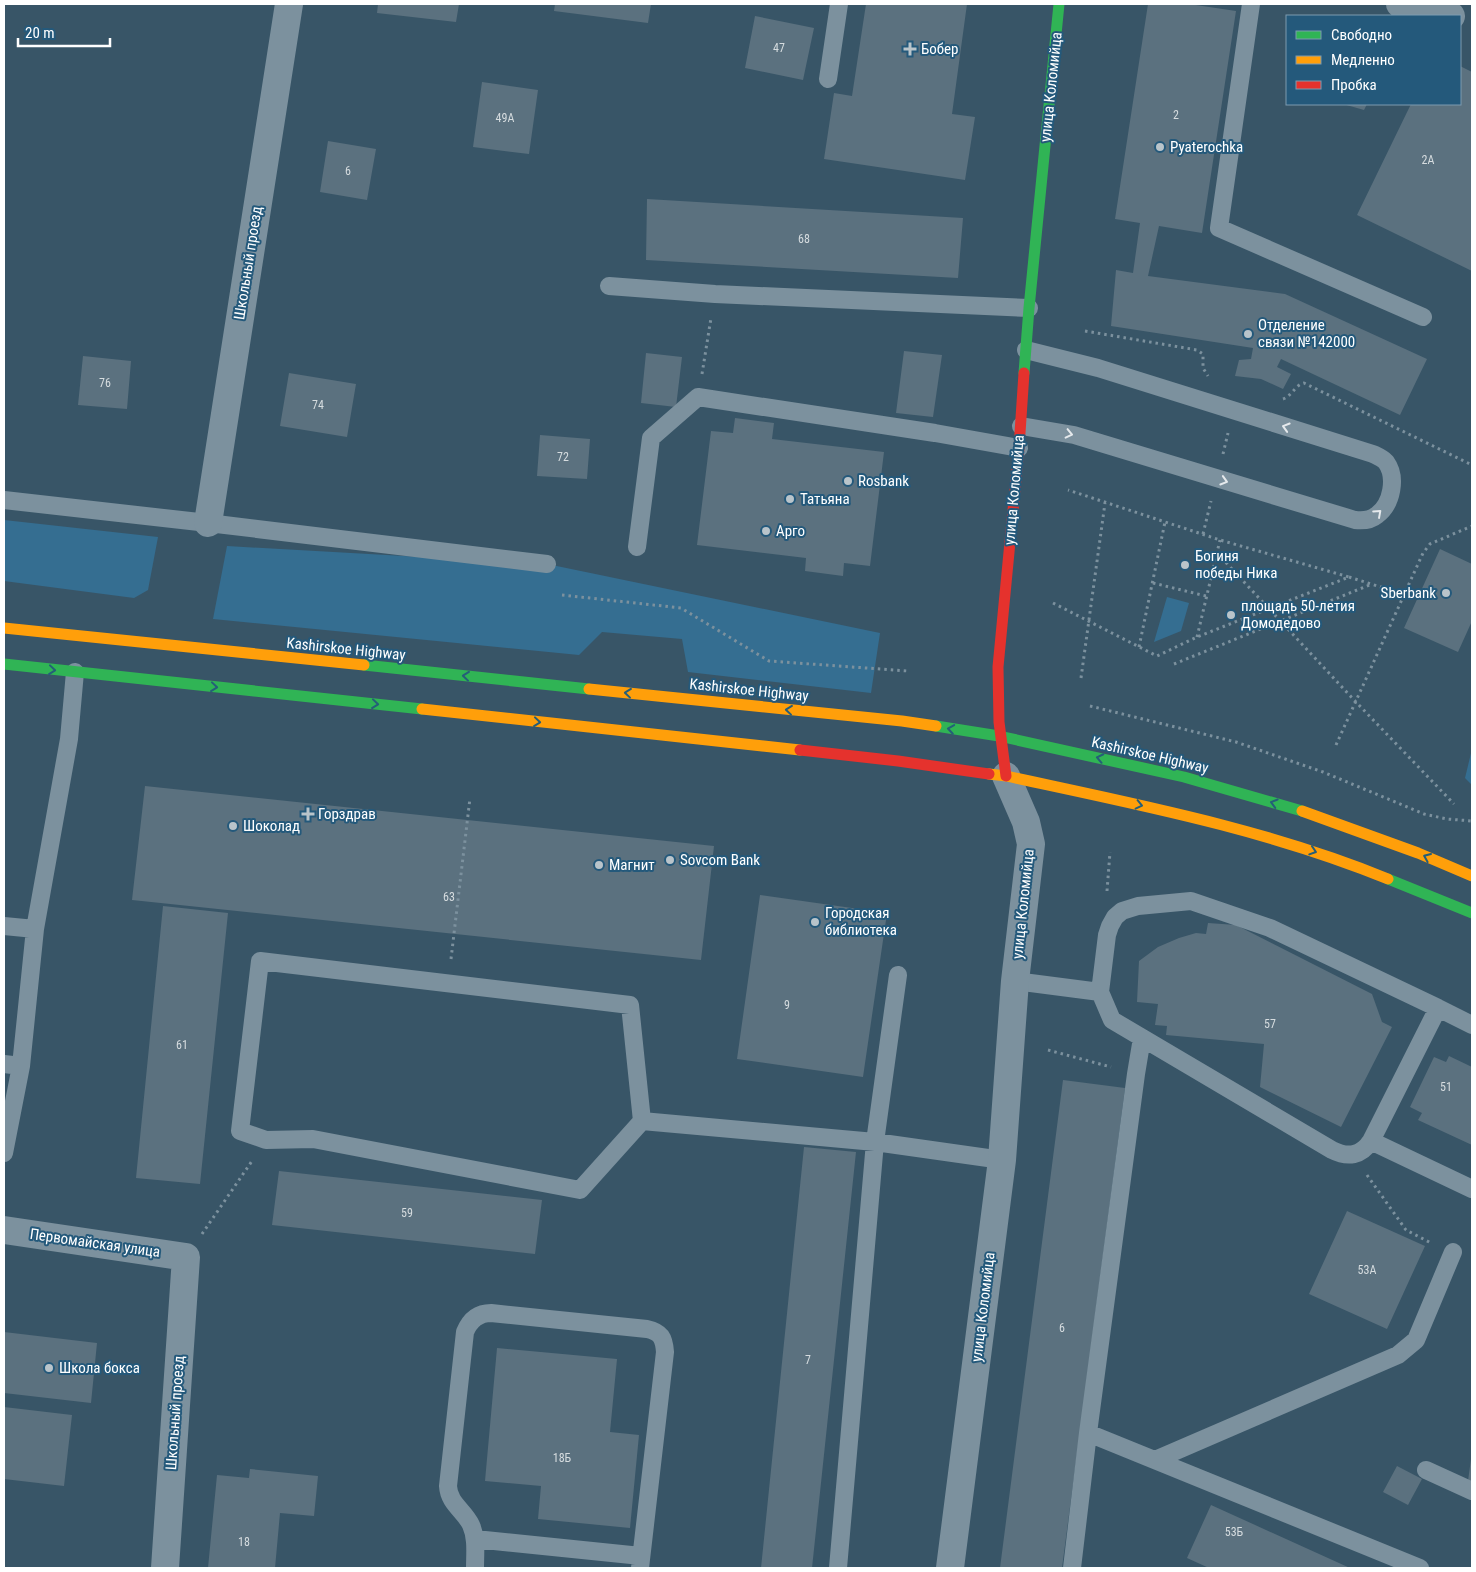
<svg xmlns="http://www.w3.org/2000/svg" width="1476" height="1572" viewBox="0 0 1476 1572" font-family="'Roboto Condensed',sans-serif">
<rect width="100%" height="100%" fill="#385567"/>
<!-- green -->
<path fill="#356e91" d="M4,520L158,537L148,590L134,598L4,581Z
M227,546L547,564L880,633L871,693L688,672L682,639L602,632L579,655L213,619Z
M1167,597L1189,603L1181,631L1154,642Z
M1472,749V785L1465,778Z"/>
<!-- building -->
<path fill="#5b717f" d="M378,4H459L456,22L377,13Z
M555,4H651L648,23L554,11Z
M866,4H967L952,114L975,117L965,180L824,159L834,93L852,96Z
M1148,4H1189L1236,11L1202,233L1159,226L1148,276L1285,294L1427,359L1400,415L1281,359L1277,367L1291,374L1283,389L1261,379L1235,376L1239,360L1251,359L1253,348L1111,326L1116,270L1133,273L1140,223L1115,219Z
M755,16L814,28L803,80L745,68Z
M1460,66L1472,72V271L1357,215L1411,104H1460Z
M482,82L538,90L529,154L473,147Z
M1343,104H1367L1364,110Z
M328,141L376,149L367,200L320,192Z
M647,199L963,218L958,278L646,260Z
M904,351L942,355L933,417L896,413Z
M646,353L682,357L676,407L641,403Z
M83,356L131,361L127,409L78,405Z
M289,373L356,384L347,437L280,426Z
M735,418L774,423L772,439L884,452L870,566L844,563L843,576L805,571L806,558L697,545L711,431L733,433Z
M540,435L590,439L587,479L537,476Z
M1440,549L1472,564V621L1458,652L1404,628Z
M145,786L714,846L701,960L132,900Z
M760,895L887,913L863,1077L737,1059Z
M163,906L228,913L200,1184L136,1178Z
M1208,923L1236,925L1372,994L1382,1022L1392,1027L1341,1127L1260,1087L1264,1044L1166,1035L1167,1026L1155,1025L1158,1004L1137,1002L1139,961L1158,947L1179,938L1196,933L1206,934Z
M1449,1056L1472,1067V1145L1418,1120L1422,1113L1410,1107L1434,1057L1446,1062Z
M1063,1080L1125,1088L1062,1568H1000Z
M804,1147L856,1152L812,1568H761Z
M279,1171L542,1200L535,1254L272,1225Z
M1347,1211L1425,1246L1387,1329L1309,1294Z
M4,1332L97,1343L91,1403L4,1393Z
M497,1348L617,1359L610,1432L639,1435L630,1528L538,1519L541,1486L485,1481Z
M4,1407L72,1415L64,1486L4,1479Z
M1471,1459H1472V1482L1468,1481Z
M1397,1466L1422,1479L1408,1505L1383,1492Z
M250,1469L318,1476L314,1516L280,1513L275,1568H208L217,1475L249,1478Z
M1211,1505L1350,1568H1209L1187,1558Z"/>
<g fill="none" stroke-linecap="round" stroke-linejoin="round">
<!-- path -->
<path stroke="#7c919e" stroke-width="3" stroke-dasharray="2.5 4" stroke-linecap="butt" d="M1085,331L1197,350L1203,354V368L1208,376
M702,374L711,318
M1283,399C1292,396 1295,385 1304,383L1472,465
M1223,454L1228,433
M1203,534L1211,501
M1217,553L1355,701L1454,804
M1349,577L1403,594
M1153,583L1206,596
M562,595L681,608L769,661L908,671
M1053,603L1157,656L1197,637L1349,577L1220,540L1068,490
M1197,637L1220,540
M1139,647L1165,522
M1174,664L1372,584
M1081,678L1105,503
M1090,706L1236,742L1323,772L1424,814L1447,819L1472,821
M1336,745L1423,553L1430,544L1472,526
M1107,891L1110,852
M451,959L470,798
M1048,1050L1111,1067
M1367,1175L1406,1230L1431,1243
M202,1234L252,1161"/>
<!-- lane -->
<path stroke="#7c919e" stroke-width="18" d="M1251,4L1219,228L1423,317
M828,79L839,4
M609,286L715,294L1029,308
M1021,426L1074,435L1355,520C1363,521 1371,520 1377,515C1392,504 1397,477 1386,462C1382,458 1377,456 1373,454L1098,368L1026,350
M4,500L208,523L547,564
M637,547L651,438L698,397L935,433L1019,448
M4,926L35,929
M1015,981L1100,992L1112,1020L1332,1150C1348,1158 1361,1156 1371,1141L1472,1189
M1100,992L1107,935L1110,926L1115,917L1122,911L1138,906L1191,901L1270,928L1438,1008L1371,1141
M1438,1008L1472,1025
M4,1064L21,1066
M642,1121L630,1005L260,961L240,1131L266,1140L313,1139L580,1190L642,1121L875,1142L1002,1160
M4,1153L21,1066L35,929L69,739L75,672
M1088,1433L1420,1568
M1155,1460L1398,1355L1416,1340L1453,1252
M1426,1470L1472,1491
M475,1539L641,1556
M475,1568C475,1554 477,1538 471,1525C464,1510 449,1504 448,1486L465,1332C470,1320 478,1313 491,1313L647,1329C661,1332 664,1338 665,1352L640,1568
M838,1568L875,1142L898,975
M1072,1568L1088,1433L1136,1074L1142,1038"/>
<!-- street -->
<path stroke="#7c919e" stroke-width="28" d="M1400,4L1451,16
M208,523L289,4
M4,1230L186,1257L165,1568
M950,1568L1002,1160L1015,981L1031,844L1026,822L1006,776"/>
<!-- fast -->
<path stroke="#30b455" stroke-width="11" d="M1024,373L1029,308L1059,4
M4,664L422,709
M364,665L589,689
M936,726L999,736L1184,777L1302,811
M1388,879L1472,913"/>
<!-- slow -->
<path stroke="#ff9f0a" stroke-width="11" d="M4,628L364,665
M589,689L902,721L936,726
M422,709L800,750
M989,774L1006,776C1135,804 1266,829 1388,879
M1302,811L1418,853L1472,876"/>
<!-- jam -->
<path stroke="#e5322d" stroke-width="11" d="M800,750L898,761L989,774
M1006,776L999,722L998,667L1019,448L1024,373"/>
</g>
<!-- one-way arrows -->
<defs><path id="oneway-chevron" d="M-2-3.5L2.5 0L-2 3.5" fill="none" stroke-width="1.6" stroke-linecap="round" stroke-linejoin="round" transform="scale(1.25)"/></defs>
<g stroke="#e5e9ec">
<use href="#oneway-chevron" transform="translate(1286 427) rotate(-163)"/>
<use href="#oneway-chevron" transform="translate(1069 434) rotate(13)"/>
<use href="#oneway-chevron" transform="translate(1224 481) rotate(17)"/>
<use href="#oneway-chevron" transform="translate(1378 513) rotate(-42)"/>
</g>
<g stroke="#255e79">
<use href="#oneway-chevron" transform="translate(52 670) rotate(6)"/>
<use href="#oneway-chevron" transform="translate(466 676) rotate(-174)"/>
<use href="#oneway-chevron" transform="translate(214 687) rotate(6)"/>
<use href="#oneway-chevron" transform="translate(628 693) rotate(-174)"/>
<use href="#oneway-chevron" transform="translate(375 704) rotate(6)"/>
<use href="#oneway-chevron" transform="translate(789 710) rotate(-174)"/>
<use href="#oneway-chevron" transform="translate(537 722) rotate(6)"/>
<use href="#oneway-chevron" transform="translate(951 729) rotate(-171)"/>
<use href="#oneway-chevron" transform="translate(1100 758) rotate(-168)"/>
<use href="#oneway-chevron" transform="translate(1274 803) rotate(-164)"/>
<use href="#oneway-chevron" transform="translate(1139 805) rotate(13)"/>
<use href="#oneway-chevron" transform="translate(1313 851) rotate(18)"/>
<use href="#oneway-chevron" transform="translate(1427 857) rotate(-157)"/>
</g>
<!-- markers -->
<g fill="#b9c4ca" stroke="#24597b" stroke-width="2">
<path d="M907.5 41.5h5v5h5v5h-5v5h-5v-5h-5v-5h5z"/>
<circle cx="1160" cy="147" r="5"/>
<circle cx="1248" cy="334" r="5"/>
<circle cx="848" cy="481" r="5"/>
<circle cx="790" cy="499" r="5"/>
<circle cx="766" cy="531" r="5"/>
<circle cx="1185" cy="565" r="5"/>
<circle cx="1446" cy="593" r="5"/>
<circle cx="1231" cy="615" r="5"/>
<path d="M305.5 806.5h5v5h5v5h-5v5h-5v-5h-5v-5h5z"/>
<circle cx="233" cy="826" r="5"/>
<circle cx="670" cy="860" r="5"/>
<circle cx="599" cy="865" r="5"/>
<circle cx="815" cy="922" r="5"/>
<circle cx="49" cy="1368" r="5"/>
</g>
<g text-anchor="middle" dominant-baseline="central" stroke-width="4" stroke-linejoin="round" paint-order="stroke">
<!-- number labels -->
<g font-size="12" fill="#d6dcdf">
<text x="779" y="48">47</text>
<text x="1176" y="115">2</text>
<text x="505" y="118">49А</text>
<text x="1428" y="160">2А</text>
<text x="348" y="171">6</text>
<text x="804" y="239">68</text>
<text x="105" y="383">76</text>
<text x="318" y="405">74</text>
<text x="563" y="457">72</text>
<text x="449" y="897">63</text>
<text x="787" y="1005">9</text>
<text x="1270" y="1024">57</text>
<text x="182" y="1045">61</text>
<text x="1446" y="1087">51</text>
<text x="407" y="1213">59</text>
<text x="1367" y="1270">53А</text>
<text x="1062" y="1328">6</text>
<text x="808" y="1360">7</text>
<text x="562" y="1458">18Б</text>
<text x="1234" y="1532">53Б</text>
<text x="244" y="1542">18</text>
</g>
<!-- poi labels -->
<g font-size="15" fill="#fff" stroke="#24597b" text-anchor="start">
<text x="921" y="49">Бобер</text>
<text x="1170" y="147">Pyaterochka</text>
<text x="1258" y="325">Отделение<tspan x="1258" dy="17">связи №142000</tspan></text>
<text x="858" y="481">Rosbank</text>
<text x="800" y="499">Татьяна</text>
<text x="776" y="531">Арго</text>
<text x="1195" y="556">Богиня<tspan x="1195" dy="17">победы Ника</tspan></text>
<text x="1436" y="593" text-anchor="end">Sberbank</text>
<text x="1241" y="606">площадь 50-летия<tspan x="1241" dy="17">Домодедово</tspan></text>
<text x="318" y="814">Горздрав</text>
<text x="243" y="826">Шоколад</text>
<text x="680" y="860">Sovcom Bank</text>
<text x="609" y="865">Магнит</text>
<text x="825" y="913">Городская<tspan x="825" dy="17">библиотека</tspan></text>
<text x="59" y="1368">Школа бокса</text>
</g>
<!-- street labels -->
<g font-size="15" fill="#fff" stroke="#24597b">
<text transform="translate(1051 87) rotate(-84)">улица Коломийца</text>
<text transform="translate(248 263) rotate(-81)">Школьный проезд</text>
<text transform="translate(1014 490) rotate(-85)">улица Коломийца</text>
<text transform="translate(346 649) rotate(6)">Kashirskoe Highway</text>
<text transform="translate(749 690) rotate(6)">Kashirskoe Highway</text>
<text transform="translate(1150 755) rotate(13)">Kashirskoe Highway</text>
<text transform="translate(1023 904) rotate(-84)">улица Коломийца</text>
<text transform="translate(95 1243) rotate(8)">Первомайская улица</text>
<text transform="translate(983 1307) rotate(-83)">улица Коломийца</text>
<text transform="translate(175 1413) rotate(-86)">Школьный проезд</text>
</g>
</g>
<!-- border -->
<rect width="1476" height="1572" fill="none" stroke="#ffffff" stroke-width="10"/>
<!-- legend -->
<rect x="1286" y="15" width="175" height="90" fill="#24597b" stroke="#7c9bb0"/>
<rect x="1296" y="31" width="25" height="8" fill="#30b455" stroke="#7c9bb0"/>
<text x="1331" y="40" font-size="15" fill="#ffffff">Свободно</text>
<rect x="1296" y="56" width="25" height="8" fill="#ff9f0a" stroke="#7c9bb0"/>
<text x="1331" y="65" font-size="15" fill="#ffffff">Медленно</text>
<rect x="1296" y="81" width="25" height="8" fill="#e5322d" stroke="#7c9bb0"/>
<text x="1331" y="90" font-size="15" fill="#ffffff">Пробка</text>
<!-- scale -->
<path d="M18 38v8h92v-8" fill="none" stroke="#ffffff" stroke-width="2.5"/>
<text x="25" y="38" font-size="15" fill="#ffffff" stroke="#24597b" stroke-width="4" paint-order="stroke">20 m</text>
</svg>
